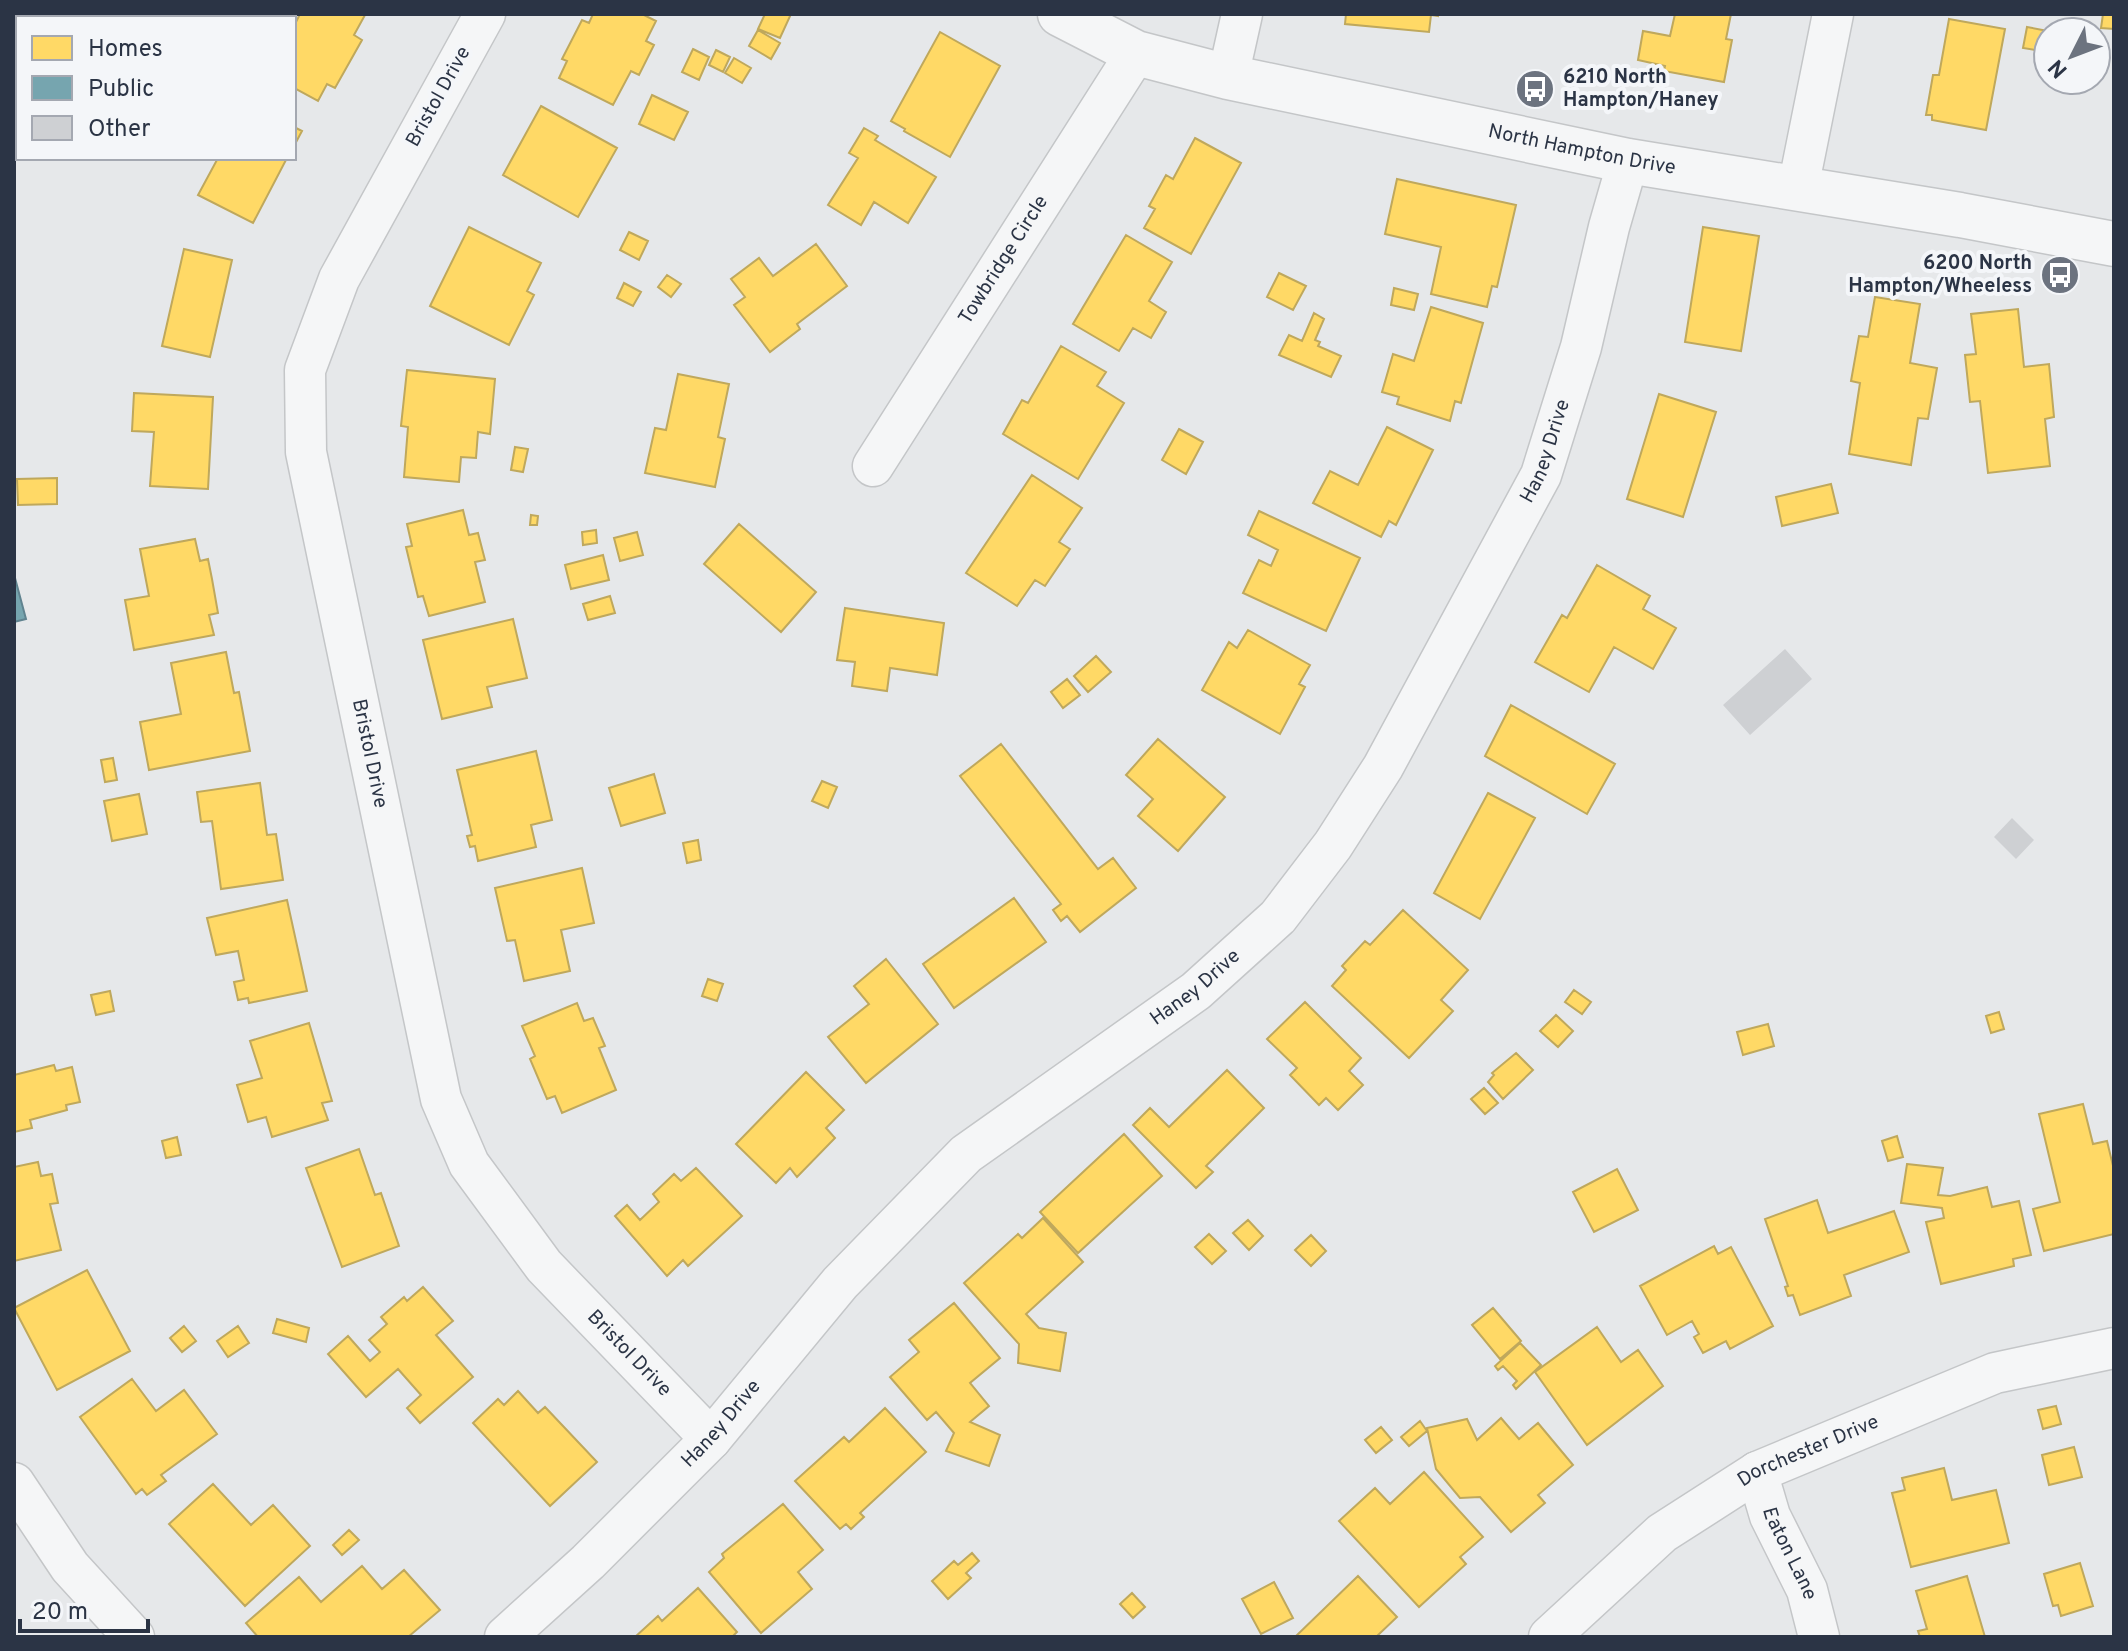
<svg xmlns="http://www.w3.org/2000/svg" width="2128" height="1651" viewBox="0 0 2128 1651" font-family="Overpass,sans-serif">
<rect width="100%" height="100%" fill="#e6e8ea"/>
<!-- homes -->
<path fill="#ffd966" stroke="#bfa85c" stroke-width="2" d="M300,14L365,15L354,35L362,40L335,88L327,84L318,101L294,88V26Z
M593,14H642L656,21L646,41L654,45L639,75L631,71L613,105L559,78L567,61L562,59L582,20L589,23Z
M765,14H791L780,38L758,29Z
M1346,14H1438V16L1431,15L1429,32L1345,24Z
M1675,14H1731L1726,39L1732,40L1724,82L1664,71L1665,66L1638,60L1643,31L1670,36Z
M2103,14H2114V29L2101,28Z
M1949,19L2005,29L1986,130L1932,120V115H1926L1933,75H1939Z
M2027,27L2053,32H2048V52L2023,48Z
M758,30L780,43L771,59L749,46Z
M940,32L1000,66L950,157L904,131L905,129L891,121Z
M693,49L709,57L699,80L682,72Z
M716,50L730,57L723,72L709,65Z
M734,58L751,68L742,83L725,73Z
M652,95L688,112L674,140L639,124Z
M541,106L617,148L578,217L503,175Z
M294,127L302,131L294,146Z
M864,128L878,136L875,140L936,177L908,223L874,202L861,225L828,205L858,158L849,153Z
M1195,138L1241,163L1191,254L1144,228L1155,209L1149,206L1166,175L1173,179Z
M218,158H287L253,223L198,195Z
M1397,179L1516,205L1497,287L1492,286L1487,307L1431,294L1441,247L1385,234Z
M469,227L541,263L527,291L534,295L509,345L430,306Z
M1703,227L1759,236L1741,351L1685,342Z
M629,232L648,241L639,260L620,250Z
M1126,235L1172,262L1149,301L1166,312L1151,338L1133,328L1119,351L1073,324Z
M816,244L847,286L797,324L800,329L770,352L734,305L745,297L731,279L759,258L773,276Z
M184,249L232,260L210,357L162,346Z
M1279,273L1306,286L1293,310L1267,297Z
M667,275L681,284L671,297L658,287Z
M624,283L641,292L633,306L617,298Z
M1394,288L1418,294L1414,310L1391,305Z
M1875,297L1920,304L1910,363L1937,368L1928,419L1918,418L1911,465L1849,454L1860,383L1851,381L1859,336L1868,337Z
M1431,307L1483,323L1461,403L1455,401L1450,421L1397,404L1399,397L1382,392L1393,354L1414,361Z
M2018,309L2024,367L2049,364L2054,417L2045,419L2050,466L1988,473L1980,401L1970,402L1965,355L1976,354L1971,314Z
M1314,313L1324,319L1315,340L1320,342L1318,346L1341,356L1331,377L1279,355L1289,335L1302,341Z
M1061,346L1106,372L1097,386L1124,403L1078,479L1003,434L1022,400L1028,403Z
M407,370L495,379L490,434L478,432L476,458L461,457L459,482L404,477L408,427L401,426Z
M678,374L729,384L718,437L725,439L715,487L645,473L655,428L666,430Z
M134,393L213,397L208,489L150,486L154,432L132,431Z
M1659,394L1716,412L1683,517L1627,499Z
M1387,427L1433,450L1397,523L1396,525L1389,521L1381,537L1313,503L1330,471L1358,485Z
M1179,429L1203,442L1186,474L1162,460Z
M515,447L528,449L523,472L511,470Z
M1032,475L1082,508L1059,542L1070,549L1045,586L1035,580L1017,606L966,573Z
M57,478V504L18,505L17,479Z
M1831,484L1838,513L1782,526L1776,497Z
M463,510L469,535L478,533L485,560L475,562L485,602L429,616L423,596L418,597L406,547L412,546L407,524Z
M1259,511L1360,558L1326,631L1243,593L1259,560L1271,566L1278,550L1248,535Z
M531,515L538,516L537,525H530Z
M739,524L816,592L781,632L704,564Z
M596,530L597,543L583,545L582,532Z
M637,532L643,555L620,561L614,538Z
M195,539L200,561L208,559L212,579L218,613L209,615L214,635L134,650L125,600L149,596L140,549Z
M603,555L609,580L571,589L565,565Z
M1597,565L1650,596L1643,609L1676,628L1653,669L1614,647L1589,692L1535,662L1562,615L1567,618Z
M610,596L615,613L588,620L583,604Z
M845,608L944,623L937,675L890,668L887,691L852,686L855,662L837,660Z
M513,619L527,678L487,687L492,707L442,719L423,640Z
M1248,630L1310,665L1299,684L1305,687L1280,734L1202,690L1229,642L1237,648Z
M226,652L234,693L239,692L250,751L149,770L140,722L181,714L171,663Z
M1096,656L1111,672L1088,692L1074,676Z
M1067,679L1080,695L1063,708L1051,692Z
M1511,705L1615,764L1587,814L1485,756Z
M1158,739L1225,797L1178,851L1138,816L1153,799L1126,775Z
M1001,744L1098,869L1113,858L1136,888L1080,932L1067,916L1061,921L1053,910L1061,904L960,776Z
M536,751L552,820L531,825L536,847L478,861L475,846L470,847L467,836L472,835L457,770Z
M113,758L117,780L105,782L101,760Z
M654,774L665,813L621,826L609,788Z
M822,781L837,787L828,808L812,801Z
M260,783L267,835L276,834L283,880L221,889L212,821L201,822L197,792Z
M1488,793L1535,818L1480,919L1434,893Z
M139,794L147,834L112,841L104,801Z
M698,840L701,860L687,863L683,843Z
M582,868L594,923L561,930L570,971L524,981L515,940L507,941L495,888Z
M1014,898L1046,942L954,1008L923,964Z
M287,900L307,991L249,1003L248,998L238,1000L234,982L244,980L238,951L216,955L207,918Z
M1403,910L1468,970L1441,1000L1453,1011L1409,1058L1332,986L1346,970L1342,966L1365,941L1370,945Z
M886,959L938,1024L866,1083L828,1037L869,1004L854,986Z
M708,979L723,984L717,1001L702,996Z
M1574,990L1591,1002L1582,1014L1565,1002Z
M110,991L114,1011L96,1015L91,995Z
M1305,1002L1361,1058L1349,1071L1363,1085L1338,1110L1326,1098L1319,1105L1290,1075L1297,1068L1267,1039Z
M577,1003L584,1021L593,1018L605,1046L599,1048L616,1090L562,1113L555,1096L547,1099L530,1059L535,1056L522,1026Z
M1999,1012L2004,1029L1991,1033L1986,1016Z
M1556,1015L1573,1031L1558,1047L1540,1031Z
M309,1023L332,1101L322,1103L328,1120L272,1137L266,1117L248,1122L237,1085L262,1078L250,1041Z
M1768,1024L1774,1046L1743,1055L1737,1032Z
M1516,1053L1533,1070L1503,1099L1488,1082L1494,1075L1492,1073Z
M54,1065L56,1071L72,1067L80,1102L66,1105L67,1110L30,1120L32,1128L14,1132V1075Z
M1227,1070L1264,1108L1206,1166L1213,1172L1196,1188L1133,1125L1150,1108L1169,1127Z
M806,1072L844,1110L826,1128L835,1138L797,1177L790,1168L776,1183L736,1144Z
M1484,1088L1498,1103L1485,1114L1471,1099Z
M2083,1104L2093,1144L2107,1141L2114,1170V1234L2044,1251L2033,1209L2060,1202L2039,1114Z
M1124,1134L1162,1176L1078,1253L1040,1212Z
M1897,1136L1903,1157L1888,1161L1882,1141Z
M177,1137L181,1155L166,1158L162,1141Z
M359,1149L375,1195L381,1193L399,1246L342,1267L306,1168Z
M38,1162L41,1176L52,1174L58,1203L50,1204L61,1250L14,1261V1167Z
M1907,1164L1943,1168L1938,1195L1950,1196L1987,1187L1992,1207L2019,1201L2031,1255L2013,1259L2014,1266L1941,1284L1926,1222L1944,1218L1942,1208L1901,1203Z
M696,1168L742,1216L688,1266L683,1260L667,1276L615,1216L627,1205L640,1220L659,1202L653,1194L674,1174L681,1181Z
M1617,1169L1638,1210L1594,1232L1573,1192Z
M1817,1200L1828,1233L1894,1211L1909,1252L1844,1275L1851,1296L1800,1315L1793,1295L1788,1296L1785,1287L1788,1286L1765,1219Z
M1043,1218L1083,1262L1026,1314L1039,1328L1066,1333L1060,1371L1018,1363L1019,1344L964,1283L1018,1234L1022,1238Z
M1248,1220L1263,1236L1249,1250L1233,1233Z
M1209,1234L1226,1251L1212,1264L1195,1247Z
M1311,1235L1326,1251L1311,1266L1295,1250Z
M1714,1246L1718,1254L1731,1247L1773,1326L1730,1349L1726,1341L1703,1353L1694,1337L1699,1334L1692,1321L1667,1335L1640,1286Z
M87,1270L130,1351L57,1390L14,1308Z
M423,1287L453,1321L436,1335L473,1377L420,1423L407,1408L421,1395L398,1369L366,1397L328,1354L348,1336L370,1361L380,1352L369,1340L387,1324L381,1317L404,1297L407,1301Z
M954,1303L1000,1358L970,1383L989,1406L970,1422L1000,1435L989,1466L946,1451L954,1433L936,1412L927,1420L890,1377L919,1352L909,1340Z
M1493,1308L1521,1341L1500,1359L1472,1325Z
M277,1319L309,1328L306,1342L273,1333Z
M184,1326L196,1341L182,1352L170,1338Z
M238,1326L249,1343L228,1357L217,1341Z
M1597,1327L1621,1362L1638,1350L1663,1386L1587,1445L1535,1372Z
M1520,1343L1541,1365L1516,1389L1513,1385L1517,1381L1503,1366L1498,1370L1495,1366Z
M132,1379L156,1411L184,1390L217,1434L161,1475L166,1481L147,1495L142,1489L136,1494L80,1417Z
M518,1391L538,1413L545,1407L597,1462L550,1506L473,1423L498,1399L504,1405Z
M2056,1406L2061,1424L2043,1429L2038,1410Z
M885,1408L926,1452L860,1513L864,1517L851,1529L846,1524L840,1529L795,1481L844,1437L849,1442Z
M1501,1418L1519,1439L1538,1423L1573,1465L1538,1495L1545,1503L1511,1532L1480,1497L1460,1498L1436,1469L1427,1428L1467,1419L1477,1440Z
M1420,1421L1427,1431L1409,1446L1401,1437Z
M1381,1427L1392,1440L1376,1453L1365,1440Z
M2074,1447L2082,1477L2049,1485L2042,1455Z
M1944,1468L1952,1500L1996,1490L2009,1543L1911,1567L1892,1493L1905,1490L1902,1478Z
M1424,1472L1483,1537L1460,1557L1466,1564L1419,1607L1339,1521L1375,1488L1390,1504Z
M213,1484L251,1525L273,1505L310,1546L245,1606L169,1524Z
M783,1504L823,1550L798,1572L812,1589L761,1633L709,1572L724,1558L722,1554Z
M349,1530L359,1540L342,1555L333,1545Z
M972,1553L979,1561L966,1573L971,1578L948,1599L932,1581L954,1561L958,1565Z
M2080,1563L2093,1606L2061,1616L2058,1605L2053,1606L2044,1574Z
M362,1566L382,1589L404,1570L440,1610L408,1637H258L246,1623L299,1577L321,1602Z
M1358,1576L1397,1617L1376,1637H1295Z
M1967,1576L1985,1637H1920L1918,1631L1927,1629L1916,1591Z
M1274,1582L1293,1618L1261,1634L1242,1599Z
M698,1588L737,1632L732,1637H635L658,1616L662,1621Z
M1132,1593L1145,1607L1133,1618L1120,1604Z"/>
<!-- public -->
<path fill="#76a5af" stroke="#60838f" stroke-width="2" d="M15,578L26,619L14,622V579Z"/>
<!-- building -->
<path fill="#ced0d3" d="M1785,649L1812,679L1750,735L1723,705Z
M2012,818L2034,840L2016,859L1994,837Z"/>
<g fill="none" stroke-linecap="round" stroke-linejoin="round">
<defs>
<g id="minor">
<path id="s1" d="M485,14L339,279L305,370L306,452L441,1099L469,1164L544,1266L711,1439"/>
<path d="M1228,77L1242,14"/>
<path d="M1798,188L1833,14"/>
<path id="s2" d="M873,466L1136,53"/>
<path id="s3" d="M1757,1472L1770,1516L1807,1590L1819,1637"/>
<path d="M14,1483L70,1567L134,1637"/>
<path id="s4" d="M505,1637L588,1562L711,1439L840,1283L966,1154L1196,991L1278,917L1333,845L1383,767L1541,475L1581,347L1609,227L1628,161"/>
<path id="s5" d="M1549,1637L1662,1533L1757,1472L1995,1373L2114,1348"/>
</g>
<g id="tertiary">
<path id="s6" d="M1060,14L1136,53L1228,77L1628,161L1960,215L2114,244"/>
</g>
</defs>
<!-- minor casing -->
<use href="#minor" stroke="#c4c6c8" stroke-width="43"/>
<!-- tertiary casing -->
<use href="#tertiary" stroke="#c4c6c8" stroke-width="47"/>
<!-- minor -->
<use href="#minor" stroke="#f5f6f7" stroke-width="40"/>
<!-- tertiary -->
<use href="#tertiary" stroke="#f5f6f7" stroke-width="44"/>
</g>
<!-- icons -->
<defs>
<symbol id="bus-disc" viewBox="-11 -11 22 22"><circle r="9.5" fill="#6c737f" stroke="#f4f6f9"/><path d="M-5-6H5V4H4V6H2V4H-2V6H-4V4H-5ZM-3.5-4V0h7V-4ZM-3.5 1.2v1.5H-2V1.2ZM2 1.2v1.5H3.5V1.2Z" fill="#fff"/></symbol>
</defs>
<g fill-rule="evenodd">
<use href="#bus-disc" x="1513" y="67" width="44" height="44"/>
<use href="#bus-disc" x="2038" y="253" width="44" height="44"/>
</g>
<g text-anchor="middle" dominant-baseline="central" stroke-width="8" stroke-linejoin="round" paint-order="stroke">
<!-- poi labels -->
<g font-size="20" font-weight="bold" fill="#2b3445" stroke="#f4f6f9" text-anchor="start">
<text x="1563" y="78">6210 North<tspan x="1563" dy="23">Hampton/Haney</tspan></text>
<text x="2032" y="264" text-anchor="end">6200 North<tspan x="2032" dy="23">Hampton/Wheeless</tspan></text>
</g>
<!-- street labels -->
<g font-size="20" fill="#2b3445" stroke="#f4f6f9">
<text transform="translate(439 97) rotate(-61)">Bristol Drive</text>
<text stroke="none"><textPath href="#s6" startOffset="542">North Hampton Drive</textPath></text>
<text stroke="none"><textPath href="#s2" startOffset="244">Towbridge Circle</textPath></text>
<text stroke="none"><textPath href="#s4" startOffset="1600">Haney Drive</textPath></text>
<text stroke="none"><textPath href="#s1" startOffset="790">Bristol Drive</textPath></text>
<text stroke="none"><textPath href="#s4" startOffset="952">Haney Drive</textPath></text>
<text stroke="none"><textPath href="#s1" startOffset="1462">Bristol Drive</textPath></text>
<text stroke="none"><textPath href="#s4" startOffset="304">Haney Drive</textPath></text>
<text stroke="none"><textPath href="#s5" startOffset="322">Dorchester Drive</textPath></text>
<text stroke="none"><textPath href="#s3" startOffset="88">Eaton Lane</textPath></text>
</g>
</g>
<!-- border -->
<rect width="2128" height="1651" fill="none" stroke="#2b3445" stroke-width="32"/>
<!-- legend -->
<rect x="16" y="16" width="280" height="144" fill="#f4f6f9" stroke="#a4a8b1" stroke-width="2"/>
<rect x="32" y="36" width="40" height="24" fill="#ffd966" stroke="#a4a8b1" stroke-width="2"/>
<text x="88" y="56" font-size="24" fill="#2b3445">Homes</text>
<rect x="32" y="76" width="40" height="24" fill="#76a5af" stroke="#a4a8b1" stroke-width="2"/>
<text x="88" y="96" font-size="24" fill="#2b3445">Public</text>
<rect x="32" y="116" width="40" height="24" fill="#ced0d3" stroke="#a4a8b1" stroke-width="2"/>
<text x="88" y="136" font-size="24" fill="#2b3445">Other</text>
<!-- north arrow -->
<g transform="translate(2072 56) rotate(228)"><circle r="38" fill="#f4f6f9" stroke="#a4a8b1" stroke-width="2"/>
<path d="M0-6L14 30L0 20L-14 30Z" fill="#6c737f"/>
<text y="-12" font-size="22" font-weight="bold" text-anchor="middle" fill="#2b3445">N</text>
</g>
<!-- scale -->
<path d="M20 1619v12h128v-12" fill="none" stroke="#2b3445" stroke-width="4"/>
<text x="32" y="1619" font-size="24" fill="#2b3445" stroke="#f4f6f9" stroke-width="6" paint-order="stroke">20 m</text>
</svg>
